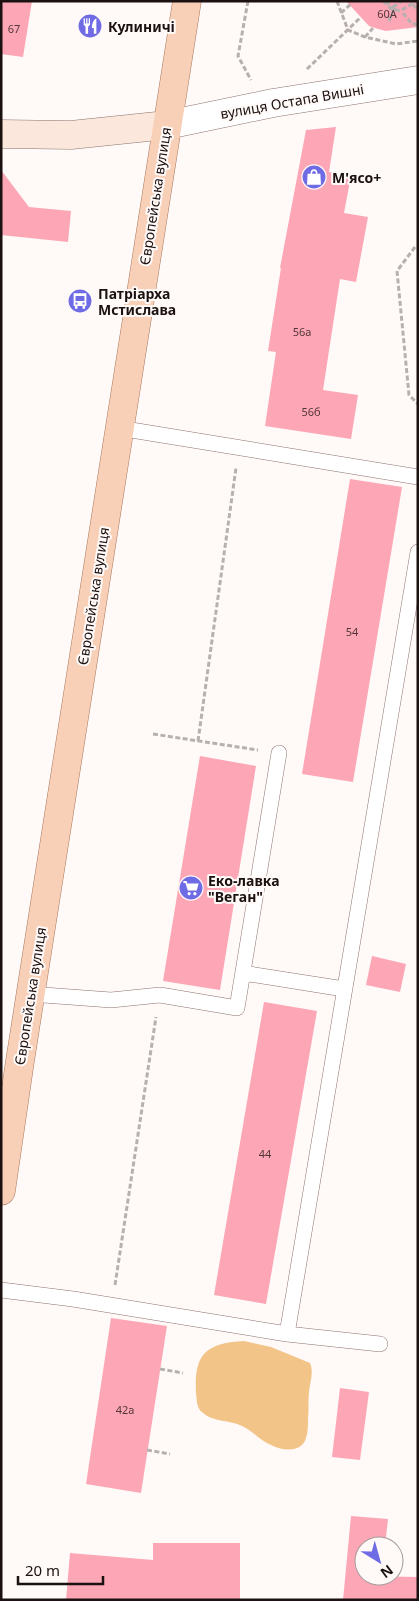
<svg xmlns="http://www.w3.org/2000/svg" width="419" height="1601" viewBox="0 0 419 1601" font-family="'Noto Sans',sans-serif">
<rect width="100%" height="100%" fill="#fff9f8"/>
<!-- green -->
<path fill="#f2c488" d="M244,1341L271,1347L310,1363C314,1373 310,1381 309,1392C308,1400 309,1410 308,1419C308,1425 308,1432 306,1438C302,1453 282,1451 271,1445C260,1441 253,1431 242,1426C230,1420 213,1422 203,1413C196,1408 197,1400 196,1392C194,1354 206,1343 244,1341Z"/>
<!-- building -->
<path fill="#fda7b6" d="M1,1H32L23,57L1,54Z
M346,1H418V27L386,31L378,29L369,26Z
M336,127L329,172L351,176L344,213L368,217L356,282L340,279L323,390L358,395L351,439L265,426L276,352L268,351L281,268H280L306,130Z
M1,170L29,207L71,211L68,242L1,235Z
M350,479L402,487L353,782L302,774Z
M200,756L256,766L220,990L163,981Z
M372,956L406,964L400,992L366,985Z
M264,1002L317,1011L266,1304L214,1295Z
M111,1318L167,1326L141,1493L86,1484Z
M340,1388L369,1392L360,1460L332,1457Z
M351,1516L388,1519L385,1546H364V1576L418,1577V1600H343Z
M153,1543H240V1600H66L70,1553L153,1560Z"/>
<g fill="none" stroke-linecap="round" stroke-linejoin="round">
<defs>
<path id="lane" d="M119,428L418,477
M243,973L344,989
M30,994L111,1000L160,995L237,1008L279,753
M1,1290L73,1299L287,1334L418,552
M287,1334L380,1344"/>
<path id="street" d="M167,125L273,103L418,80"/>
<path id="secondary" d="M1,134L71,135L167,125"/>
<path id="primary" d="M1,1191L20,1061L187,1"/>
</defs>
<!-- lane casing -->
<use href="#lane" stroke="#8d736e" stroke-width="16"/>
<!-- street casing -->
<use href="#street" stroke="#8d736e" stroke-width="29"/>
<!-- secondary casing -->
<use href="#secondary" stroke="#8d736e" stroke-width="29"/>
<!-- primary casing -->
<use href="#primary" stroke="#a7785d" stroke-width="29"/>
<!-- path -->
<path stroke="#b7b0af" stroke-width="3" stroke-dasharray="5 2.5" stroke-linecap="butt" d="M248,1L238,56L251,80
M337,1L348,30L365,37L396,44L418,41
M383,1L390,8L400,11L417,1
M386,1L395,9
M413,4L416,9
M393,7L402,1
M341,13L351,4
M403,13L412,24H418
M389,21L394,9
M365,37L373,28
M307,69L361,17
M415,247L397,271L409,395L418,404
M153,734L258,750
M198,741L236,468
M115,1285L156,1017
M160,1369L183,1373
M147,1450L170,1454"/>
<!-- lane -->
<use href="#lane" stroke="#fff" stroke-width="15"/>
<!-- street -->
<use href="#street" stroke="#fff" stroke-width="28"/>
<!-- secondary -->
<use href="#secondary" stroke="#fbe7db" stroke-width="28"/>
<!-- primary -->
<use href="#primary" stroke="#f8cfb7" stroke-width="28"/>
</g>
<!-- icons -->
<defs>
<symbol id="restaurant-disc" viewBox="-11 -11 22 22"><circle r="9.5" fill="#6f6be5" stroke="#fff9f8"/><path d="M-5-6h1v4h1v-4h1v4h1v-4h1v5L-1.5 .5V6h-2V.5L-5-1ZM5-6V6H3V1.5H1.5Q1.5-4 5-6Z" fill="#fff"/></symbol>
<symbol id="shop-disc" viewBox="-11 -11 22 22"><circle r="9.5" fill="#6f6be5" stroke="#fff9f8"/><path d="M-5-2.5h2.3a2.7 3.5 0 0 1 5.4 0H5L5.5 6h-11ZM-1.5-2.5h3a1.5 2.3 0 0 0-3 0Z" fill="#fff"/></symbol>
<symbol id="bus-disc" viewBox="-11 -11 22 22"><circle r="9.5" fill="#6f6be5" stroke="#fff9f8"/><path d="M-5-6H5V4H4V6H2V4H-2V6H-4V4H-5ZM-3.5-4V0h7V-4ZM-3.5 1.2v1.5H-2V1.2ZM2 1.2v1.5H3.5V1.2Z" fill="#fff"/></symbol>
<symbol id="supermarket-disc" viewBox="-11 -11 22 22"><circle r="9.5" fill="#6f6be5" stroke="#fff9f8"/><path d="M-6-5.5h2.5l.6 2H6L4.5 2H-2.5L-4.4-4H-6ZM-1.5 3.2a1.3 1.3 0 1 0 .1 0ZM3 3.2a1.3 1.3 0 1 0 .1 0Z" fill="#fff"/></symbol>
</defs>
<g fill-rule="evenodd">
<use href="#restaurant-disc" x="76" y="12" width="28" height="28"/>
<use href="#shop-disc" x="300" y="163" width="28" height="28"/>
<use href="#bus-disc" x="66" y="287" width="28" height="28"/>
<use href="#supermarket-disc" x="177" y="874" width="28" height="28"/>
</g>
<g text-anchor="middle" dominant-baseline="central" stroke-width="4" stroke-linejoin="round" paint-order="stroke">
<!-- number labels -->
<g font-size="11" fill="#54363a">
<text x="387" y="13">60А</text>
<text x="14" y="28">67</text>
<text x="302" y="331">56а</text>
<text x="311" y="411">56б</text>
<text x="352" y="631">54</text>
<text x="265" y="1153">44</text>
<text x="125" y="1409">42а</text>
</g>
<!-- poi labels -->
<g font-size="14" font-weight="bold" fill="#1b1110" stroke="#fff9f8" text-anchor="start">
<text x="108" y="26">Кулиничі</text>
<text x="332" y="177">М'ясо+</text>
<text x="98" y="293">Патріарха<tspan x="98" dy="16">Мстислава</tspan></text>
<text x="208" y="880">Еко-лавка<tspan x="208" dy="16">"Веган"</tspan></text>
</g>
<!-- street labels -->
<g font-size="14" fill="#1b1110" stroke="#fff9f8">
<text transform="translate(292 101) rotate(-10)">вулиця Остапа Вишні</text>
<text transform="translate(155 196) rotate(-81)">Європейська вулиця</text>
<text transform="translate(93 596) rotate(-81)">Європейська вулиця</text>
<text transform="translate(30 996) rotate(-81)">Європейська вулиця</text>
</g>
</g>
<!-- border -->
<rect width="419" height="1601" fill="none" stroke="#1b1110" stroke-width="5"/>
<!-- north arrow -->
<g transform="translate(379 1561) rotate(143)"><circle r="24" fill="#fff9f8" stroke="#a49c9b"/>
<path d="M0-4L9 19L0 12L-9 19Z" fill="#6f6be5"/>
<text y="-8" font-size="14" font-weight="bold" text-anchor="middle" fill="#1b1110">N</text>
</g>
<!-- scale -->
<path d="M18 1576v8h85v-8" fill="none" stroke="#1b1110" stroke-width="2.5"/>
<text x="25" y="1576" font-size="15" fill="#1b1110" stroke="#fff9f8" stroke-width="4" paint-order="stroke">20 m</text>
</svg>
